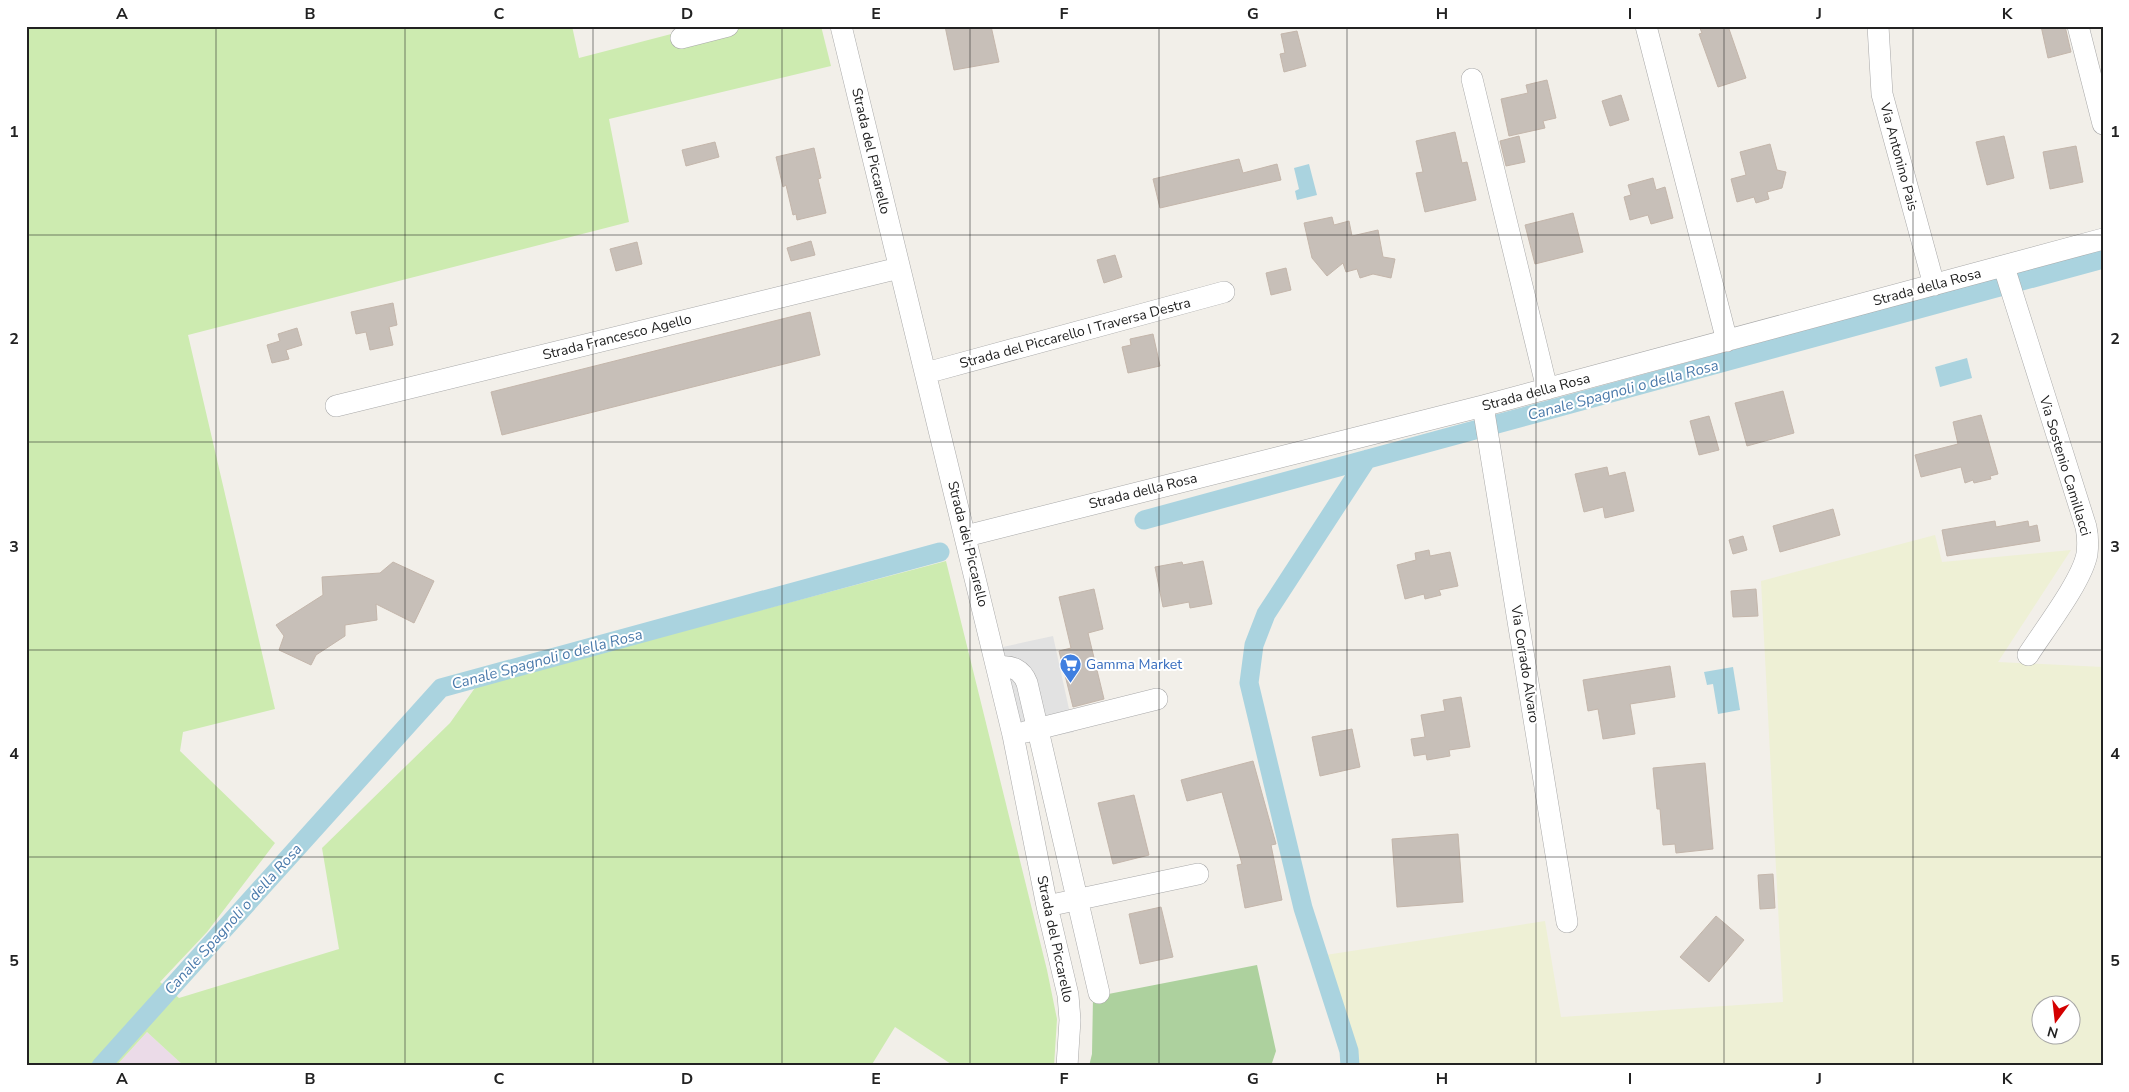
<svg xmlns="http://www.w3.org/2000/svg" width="2129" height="1092" viewBox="0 0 2129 1092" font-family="'Nunito Sans',sans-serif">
<rect width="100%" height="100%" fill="#f2efe9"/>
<!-- industrial -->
<path fill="#ebdbe8" d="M147,1032L184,1066H116Z"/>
<!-- farmland -->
<path fill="#eef0d5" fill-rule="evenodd" d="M1935,535L1942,562L2071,550L1998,662L2103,667V1066H1350L1349,1051L1319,956L1545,921L1561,1017L1783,1002L1761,581ZM2042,1004H2072V1034H2042Z"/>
<!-- grass -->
<path fill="#cdebb0" d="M26,26H572L579,58L702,26H821L831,66L609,119L629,222L188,335L275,709L183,732L180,751L275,843L207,932L160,982L179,998L339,949L322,848L450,723L477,685L946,561L1047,970L1057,1019L1054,1066H954L895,1027L871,1066H184L147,1032L116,1066H26Z"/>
<!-- forest -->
<path fill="#add19e" d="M1257,965L1276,1051L1271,1066H1089L1092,1054L1093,997Z"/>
<!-- parking -->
<path fill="#e2e2e2" d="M1053,636L1074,732L1019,743L998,648Z"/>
<!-- water -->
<path fill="#aad3df" d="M1309,164L1317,195L1297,200L1295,191L1299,189L1294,168Z
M1967,358L1972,378L1940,387L1935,367Z
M1733,667L1740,710L1718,714L1713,684L1707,685L1704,672Z"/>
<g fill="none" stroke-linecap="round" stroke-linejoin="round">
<!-- canal -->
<path stroke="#aad3df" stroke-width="19" d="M1144,520L2103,259
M101,1066L441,688L940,552
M1350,1066L1349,1051L1303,908L1249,683L1254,645L1266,614L1367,459"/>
</g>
<!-- building -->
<path fill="#c7bfb8" stroke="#c4b6ab" d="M945,26H991L999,62L954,70Z
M1699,26H1728L1746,78L1718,87L1699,34L1702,33Z
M2041,26H2065L2071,52L2048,58Z
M1297,31L1306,66L1284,72L1280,54L1285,53L1281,34Z
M1547,80L1556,118L1543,121L1545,128L1509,136L1501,99L1528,93L1526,85Z
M1621,95L1629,120L1610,126L1602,101Z
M1455,132L1462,163L1467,162L1476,200L1425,212L1416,173L1423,172L1416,141Z
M1519,136L1525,162L1506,166L1500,141Z
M2004,136L2014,178L1987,185L1976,142Z
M715,142L719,157L686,166L682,150Z
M1770,144L1777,170L1786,172L1782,188L1767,192L1769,199L1756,203L1754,197L1737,202L1731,179L1746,175L1740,152Z
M2076,146L2083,182L2050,189L2043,152Z
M814,148L821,178L818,179L826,213L797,220L796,214L793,215L786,185L783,187L776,157Z
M1239,159L1243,173L1277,164L1281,180L1160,208L1153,179Z
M1653,178L1656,190L1665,187L1673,218L1651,224L1648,215L1630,220L1624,197L1631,195L1628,185Z
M1573,213L1583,252L1535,264L1525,225Z
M1332,217L1334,225L1349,221L1352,236L1378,230L1383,257L1395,259L1391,278L1373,274L1360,278L1357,269L1346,272L1343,263L1327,276L1312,258L1304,223Z
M811,241L815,255L791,261L787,248Z
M637,242L642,264L616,271L610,249Z
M1115,255L1122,277L1104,283L1097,260Z
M1286,268L1291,290L1271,295L1266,273Z
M393,303L397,325L389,327L393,345L370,350L366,332L356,334L351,312Z
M810,312L820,355L502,435L491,392Z
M297,328L302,345L286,350L289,359L272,363L267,345L280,341L278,334Z
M1153,334L1160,366L1128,373L1122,347L1131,345L1130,339Z
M1783,391L1794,433L1747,446L1735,403Z
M1981,415L1998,474L1990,476L1991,479L1974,483L1973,480L1965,483L1961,467L1921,477L1915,455L1958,444L1953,422Z
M1709,416L1719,450L1699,455L1690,421Z
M1607,467L1609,476L1625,472L1634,511L1605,518L1603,507L1584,512L1575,474Z
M1833,509L1840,535L1780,552L1773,526Z
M1995,521L1996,527L2028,521L2029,527L2037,525L2040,541L1947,556L1942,530Z
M1743,536L1747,550L1733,554L1729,540Z
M1429,550L1430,556L1450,552L1458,586L1439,590L1441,595L1425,599L1424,594L1405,599L1397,565L1416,560L1415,553Z
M1203,561L1212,604L1190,608L1189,602L1163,607L1155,567L1182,562L1183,565Z
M393,562L434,581L414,623L376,604L377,620L345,625V636L316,655L311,665L279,650L284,636L276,625L323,595L322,577L380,573Z
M1094,589L1103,629L1088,633L1104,699L1073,707L1059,651L1071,648L1059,597Z
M1756,589L1758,616L1733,617L1731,591Z
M1670,666L1675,697L1630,704L1635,734L1603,739L1598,709L1588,711L1583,680Z
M1461,697L1470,747L1449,750L1450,756L1427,760L1426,754L1414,756L1411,739L1425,737L1421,715L1445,711L1443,700Z
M1352,729L1360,767L1320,776L1312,737Z
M1253,761L1276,844L1271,845L1282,900L1245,908L1237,865L1242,864L1222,792L1187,801L1181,780Z
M1705,763L1713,849L1676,853L1675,844L1663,845L1660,809H1657L1653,768Z
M1134,795L1149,855L1113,864L1098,803Z
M1458,834L1463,902L1397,907L1392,839Z
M1773,874L1775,908L1760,909L1758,875Z
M1161,907L1173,957L1140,964L1129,914Z
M1716,916L1744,940L1709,982L1680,957Z"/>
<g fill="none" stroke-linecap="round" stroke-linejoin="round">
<defs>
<path id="minor" d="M841,26L1013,735L1047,906L1068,995L1070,1020L1067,1066
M1646,26L1727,341
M1878,26L1882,94L1934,285
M2078,26L2103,124
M681,38L728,26
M1472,79L1547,389
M2004,267L2086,527C2088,536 2088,545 2087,554C2082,581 2044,630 2028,655
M926,373L1224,292
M336,406L899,268
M1483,406L1567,922
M966,536L1483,406L2103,239
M997,668C1011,664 1022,670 1027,683L1099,993
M1025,732L1157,699
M1047,906L1198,874"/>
</defs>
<!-- minor casing -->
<use href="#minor" stroke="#a9a9a9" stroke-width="22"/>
<!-- minor -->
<use href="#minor" stroke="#fff" stroke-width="21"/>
</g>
<!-- grid -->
<path fill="none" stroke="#222" stroke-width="1" stroke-opacity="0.55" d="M216,26V1066M405,26V1066M593,26V1066M782,26V1066M970,26V1066M1159,26V1066M1347,26V1066M1536,26V1066M1724,26V1066M1913,26V1066M26,235H2103M26,442H2103M26,650H2103M26,857H2103"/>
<!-- icons -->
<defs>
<symbol id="supermarket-pin" viewBox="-11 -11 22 30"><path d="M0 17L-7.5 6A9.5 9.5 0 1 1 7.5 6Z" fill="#3f7fe0" stroke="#fff"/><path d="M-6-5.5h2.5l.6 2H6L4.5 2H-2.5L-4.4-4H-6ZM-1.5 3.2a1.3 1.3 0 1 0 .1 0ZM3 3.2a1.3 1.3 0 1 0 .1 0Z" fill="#fff"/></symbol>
</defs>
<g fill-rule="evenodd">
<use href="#supermarket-pin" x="1058" y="652" width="25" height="34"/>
</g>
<g text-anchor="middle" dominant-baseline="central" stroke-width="4" stroke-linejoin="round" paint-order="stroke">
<!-- street labels -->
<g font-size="14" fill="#222" stroke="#fff">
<text transform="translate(871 151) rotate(77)">Strada del Piccarello</text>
<text transform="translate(1899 157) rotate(75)">Via Antonino Pais</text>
<text transform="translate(1927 287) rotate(-15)">Strada della Rosa</text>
<text transform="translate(1075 333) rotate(-15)">Strada del Piccarello I Traversa Destra</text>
<text transform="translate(617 337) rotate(-14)">Strada Francesco Agello</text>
<text transform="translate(1536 392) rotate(-15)">Strada della Rosa</text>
<text transform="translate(2065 466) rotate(73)">Via Sostenio Camillacci</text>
<text transform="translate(1143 491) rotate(-14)">Strada della Rosa</text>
<text transform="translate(968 544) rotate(76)">Strada del Piccarello</text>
<text transform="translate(1525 664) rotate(81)">Via Corrado Alvaro</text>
<text transform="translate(1055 939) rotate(78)">Strada del Piccarello</text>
</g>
<!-- shop labels -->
<g font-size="14" fill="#366cbe" stroke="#fff" text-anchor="start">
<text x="1086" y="664">Gamma Market</text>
</g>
<!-- water labels -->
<g font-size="15" font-style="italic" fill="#4a7aab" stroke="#fff">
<text transform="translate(1623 390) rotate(-15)">Canale Spagnoli o della Rosa</text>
<text transform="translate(547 659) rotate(-15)">Canale Spagnoli o della Rosa</text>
<text transform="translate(233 919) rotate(-48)">Canale Spagnoli o della Rosa</text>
</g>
</g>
<!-- border -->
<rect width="2129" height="1092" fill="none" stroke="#ffffff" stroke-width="55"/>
<!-- north arrow -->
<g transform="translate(2056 1020) rotate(195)"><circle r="24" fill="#ffffff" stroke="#a7a7a7"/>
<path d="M0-4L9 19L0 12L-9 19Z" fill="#d40000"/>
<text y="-8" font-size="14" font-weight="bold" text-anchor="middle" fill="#222222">N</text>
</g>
<rect x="28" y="28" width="2074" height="1036" fill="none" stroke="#222" stroke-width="2"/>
<g font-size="16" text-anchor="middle" font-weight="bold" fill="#222">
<text x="122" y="19">A</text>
<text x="310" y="19">B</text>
<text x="499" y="19">C</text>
<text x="687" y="19">D</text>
<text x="876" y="19">E</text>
<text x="1064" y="19">F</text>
<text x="1253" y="19">G</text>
<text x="1442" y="19">H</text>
<text x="1630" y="19">I</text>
<text x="1819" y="19">J</text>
<text x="2007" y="19">K</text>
<text x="14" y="137">1</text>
<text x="2115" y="137">1</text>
<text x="14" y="344">2</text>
<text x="2115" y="344">2</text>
<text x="14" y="552">3</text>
<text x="2115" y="552">3</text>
<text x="14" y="759">4</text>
<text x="2115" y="759">4</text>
<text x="14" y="966">5</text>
<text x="2115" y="966">5</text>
<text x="122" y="1084">A</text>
<text x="310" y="1084">B</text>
<text x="499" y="1084">C</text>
<text x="687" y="1084">D</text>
<text x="876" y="1084">E</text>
<text x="1064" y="1084">F</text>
<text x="1253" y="1084">G</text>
<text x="1442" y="1084">H</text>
<text x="1630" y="1084">I</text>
<text x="1819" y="1084">J</text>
<text x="2007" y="1084">K</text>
</g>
</svg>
